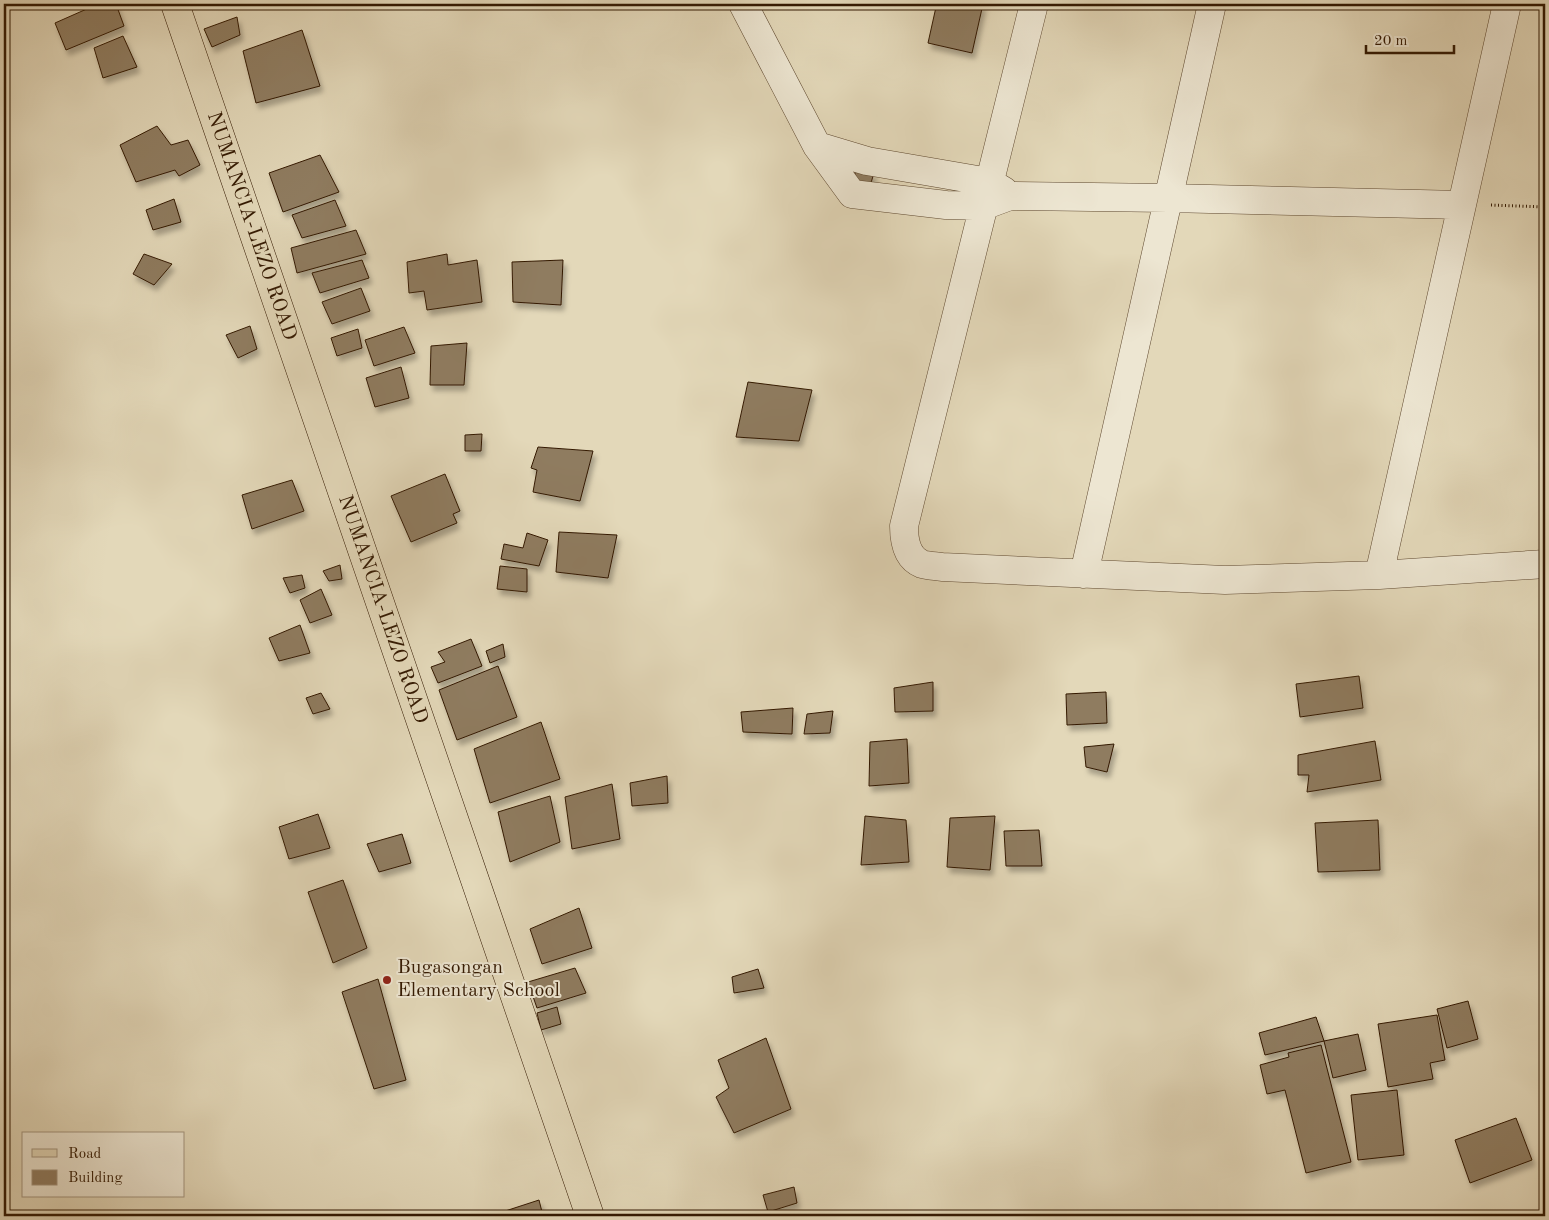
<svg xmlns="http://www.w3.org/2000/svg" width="1549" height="1220" viewBox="0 0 1549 1220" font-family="'Old Standard TT',serif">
<defs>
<filter id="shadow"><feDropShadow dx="3" dy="5.5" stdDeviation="2.5" flood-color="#0004"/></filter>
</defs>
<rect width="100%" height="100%" fill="#e3d8b9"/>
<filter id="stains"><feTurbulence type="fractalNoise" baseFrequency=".004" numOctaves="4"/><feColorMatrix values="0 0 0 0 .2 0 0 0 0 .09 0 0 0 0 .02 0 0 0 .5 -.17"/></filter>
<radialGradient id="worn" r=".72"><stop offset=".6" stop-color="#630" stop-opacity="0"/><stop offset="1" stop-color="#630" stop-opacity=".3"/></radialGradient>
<!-- building -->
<path fill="#8f7c61" stroke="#331902" filter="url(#shadow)" d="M98,4H116L124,26L66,50L55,23Z
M983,4L972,53L928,43L936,7Z
M237,17L240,35L212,47L204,29Z
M302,30L320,86L256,103L243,51Z
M123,36L137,67L103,78L94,48Z
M157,126L171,145L188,140L200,165L179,176L175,170L136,182L120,145Z
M320,155L339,192L283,212L269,173Z
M856,169L874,173L870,186L853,182Z
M174,199L181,222L153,230L146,210Z
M335,200L346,226L302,238L292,215Z
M356,230L366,254L297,273L291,248Z
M144,254L172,264L154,285L133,274Z
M447,254L448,265L477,260L482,302L427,310L424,291L409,293L407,262Z
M362,260L369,278L320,293L312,273Z
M563,260L561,305L513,302L512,262Z
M361,288L370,311L332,324L322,302Z
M250,326L257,349L238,358L226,335Z
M404,327L415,353L374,366L365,340Z
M358,329L362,348L337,356L331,338Z
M467,343L464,385H430L431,346Z
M401,367L409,398L375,407L366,378Z
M748,382L812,390L799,441L736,437Z
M482,434L481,451H465V435Z
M538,447L593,451L580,501L533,492L537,470L531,468Z
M445,474L460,511L453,514L457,523L411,542L391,496Z
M292,480L304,511L252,529L242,495Z
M559,532L617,535L608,578L556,572Z
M527,533L548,540L539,566L501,559L504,544L523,548Z
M340,565L342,579L329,581L323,571Z
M500,566L527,569V592L497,589Z
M302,575L305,588L290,593L283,578Z
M321,589L332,615L310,623L300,600Z
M300,625L310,653L279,661L269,638Z
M471,639L482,666L438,683L431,667L445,662L438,652Z
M503,644L505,657L490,663L486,651Z
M498,666L517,717L457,740L439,690Z
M1359,676L1363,708L1300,717L1296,684Z
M933,682V711L895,712L894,688Z
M1106,692L1107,723L1067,725L1066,694Z
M321,693L330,709L313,714L306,698Z
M793,708L792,734L743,732L741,712Z
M833,711L830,733L804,734L807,714Z
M541,722L560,779L490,803L474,749Z
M907,739L909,783L869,786L870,742Z
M1375,741L1381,780L1307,792L1309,775H1298V755Z
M1114,744L1107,772L1086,767L1084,747Z
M667,776L668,803L632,806L630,783Z
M612,784L620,839L572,849L565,797Z
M550,796L560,842L510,862L498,812Z
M318,814L330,848L289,859L279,827Z
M865,816L906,820L909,862L861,865Z
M995,816L990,870L947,867L950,818Z
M1378,820L1380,870L1318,872L1315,823Z
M1039,830L1042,866H1006L1004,831Z
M402,834L411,863L379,872L367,844Z
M343,880L367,948L333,963L308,892Z
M579,908L592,948L542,964L530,929Z
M575,968L586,993L537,1008L528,982Z
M758,969L764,988L734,993L732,977Z
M378,979L406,1080L374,1089L342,992Z
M1468,1001L1478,1039L1447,1048L1437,1009Z
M557,1007L561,1024L541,1030L537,1013Z
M1437,1015L1445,1060L1430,1063L1433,1079L1388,1087L1378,1024Z
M1316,1017L1324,1041L1265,1055L1259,1033Z
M1358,1034L1366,1070L1333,1078L1324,1041Z
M766,1038L791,1109L734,1133L716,1097L729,1088L718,1060Z
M1321,1045L1351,1162L1306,1173L1285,1090L1267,1094L1260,1065L1289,1057L1288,1053Z
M1397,1090L1404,1155L1358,1160L1351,1095Z
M1516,1118L1532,1160L1470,1183L1455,1140Z
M794,1187L797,1203L768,1212L763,1195Z
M539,1200L543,1216H490Z"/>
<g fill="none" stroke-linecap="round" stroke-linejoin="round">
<defs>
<path id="minor" d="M743,4L817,146L852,194L946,205L983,206L1010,196L1168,198L1462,205
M1034,4L904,526C904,541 907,558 922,564C928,566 936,566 942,567L1225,580L1379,575L1545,564
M817,146L867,161L989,182L1004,191
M1084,574L1212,4
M1379,575L1507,4"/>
<g id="major">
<path id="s1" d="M175,4L590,1216"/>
</g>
</defs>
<!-- minor casing -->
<use href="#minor" stroke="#5f4930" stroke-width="29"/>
<!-- major casing -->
<use href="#major" stroke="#331902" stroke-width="29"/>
<!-- path -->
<path stroke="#331902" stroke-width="3" stroke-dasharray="1 2.5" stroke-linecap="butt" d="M1491,205L1545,207"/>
<!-- minor -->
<use href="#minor" stroke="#ede6d2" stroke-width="28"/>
<!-- major -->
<use href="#major" stroke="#e3d8b9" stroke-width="28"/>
</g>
<!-- markers -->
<circle fill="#8f2418" stroke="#ede6d2" stroke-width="2" cx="387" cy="980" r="5"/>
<g text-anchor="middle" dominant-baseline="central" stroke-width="4" stroke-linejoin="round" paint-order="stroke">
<!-- street labels -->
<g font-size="20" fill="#331902" stroke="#ede6d2">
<text stroke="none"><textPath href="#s1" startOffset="235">NUMANCIA-LEZO ROAD</textPath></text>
<text stroke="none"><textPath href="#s1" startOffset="640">NUMANCIA-LEZO ROAD</textPath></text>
</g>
<!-- poi labels -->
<g font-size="20" fill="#331902" stroke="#ede6d2" text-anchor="start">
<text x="397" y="968">Bugasongan<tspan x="397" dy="23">Elementary School</tspan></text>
</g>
</g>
<!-- margin -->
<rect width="1549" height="1220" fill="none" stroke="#e3d8b9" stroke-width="20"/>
<rect x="5" y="5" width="1539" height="1210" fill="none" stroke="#331902" stroke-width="2.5"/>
<rect x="10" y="10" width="1529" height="1200" fill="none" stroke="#331902"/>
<!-- legend -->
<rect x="22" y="1132" width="162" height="65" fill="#ede6d2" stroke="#a3947f"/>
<rect x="32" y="1149" width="25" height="8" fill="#e3d8b9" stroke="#a3947f"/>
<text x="68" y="1158" font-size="15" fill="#331902">Road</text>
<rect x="32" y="1170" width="25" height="15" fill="#8f7c61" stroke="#a3947f"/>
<text x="68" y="1182" font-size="15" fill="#331902">Building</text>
<!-- scale -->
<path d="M1366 45v8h88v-8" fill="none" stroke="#331902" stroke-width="2.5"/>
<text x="1374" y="45" font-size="15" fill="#331902" stroke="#ede6d2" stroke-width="4" paint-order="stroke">20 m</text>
<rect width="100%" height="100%" filter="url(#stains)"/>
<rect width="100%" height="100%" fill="url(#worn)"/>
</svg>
